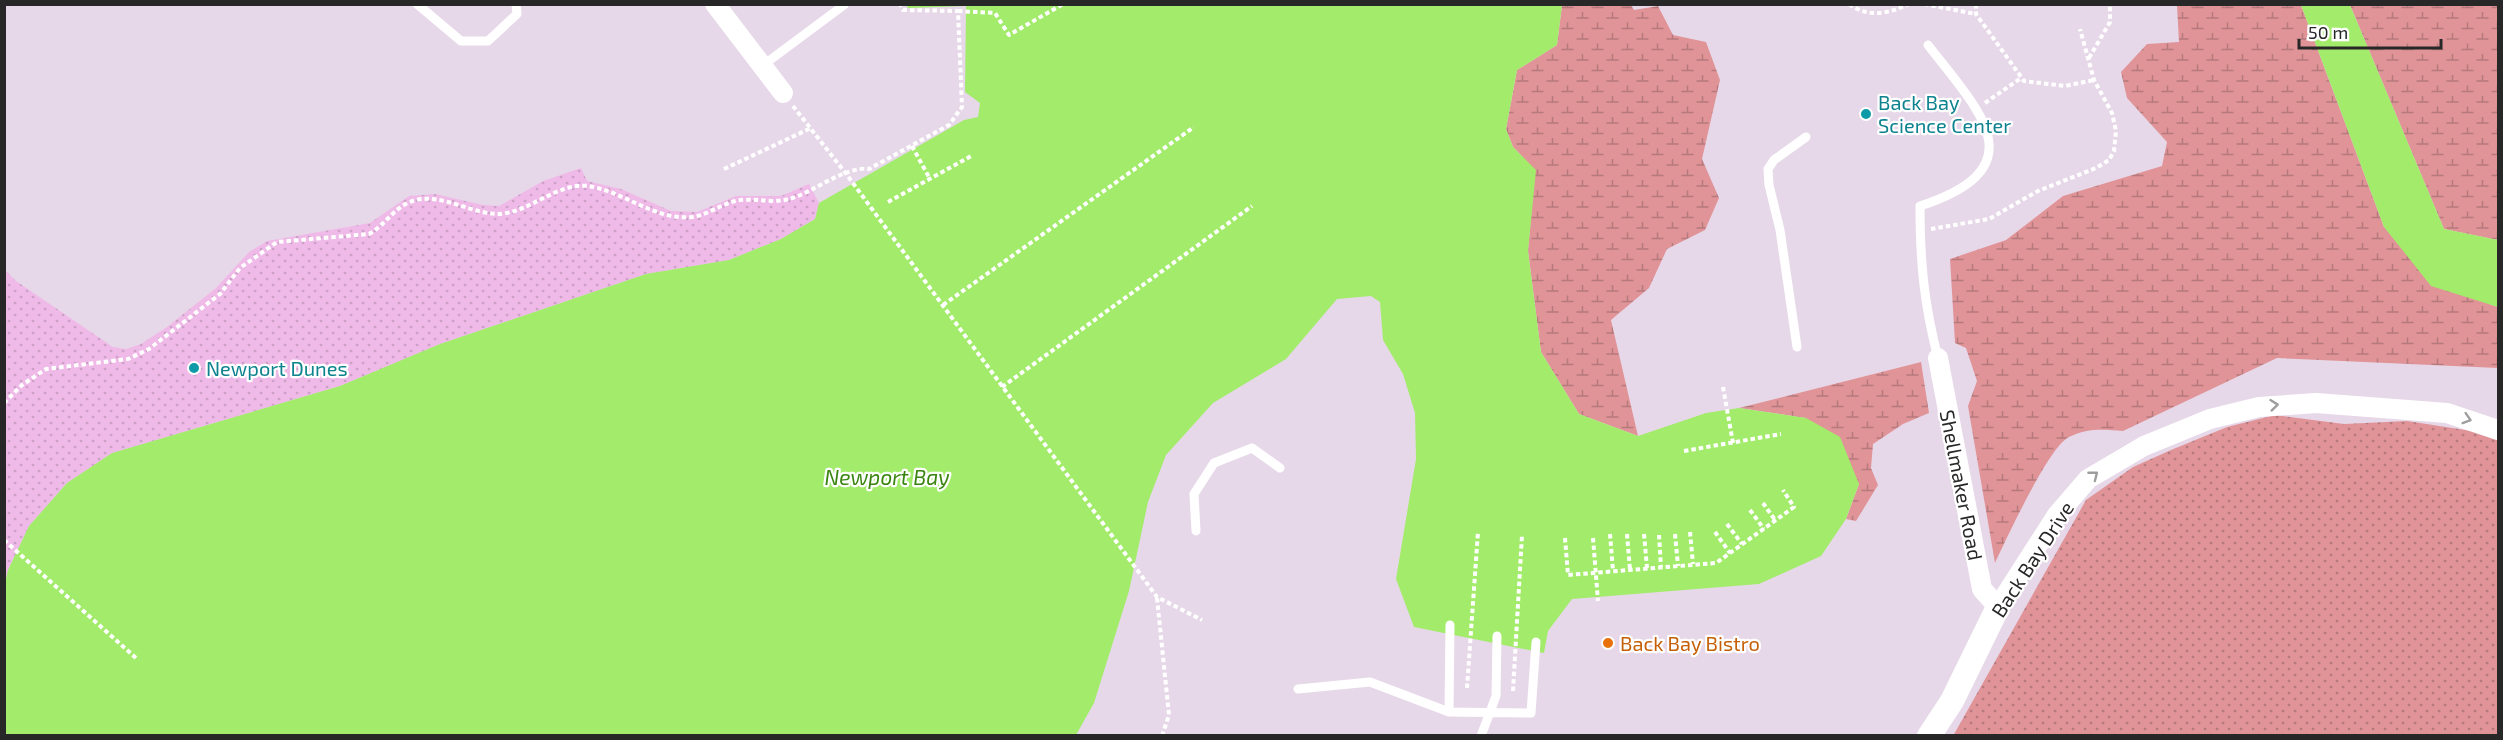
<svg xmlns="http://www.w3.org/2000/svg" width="2503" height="740" viewBox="0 0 2503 740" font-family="'Exo 2',sans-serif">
<defs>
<pattern id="grass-dots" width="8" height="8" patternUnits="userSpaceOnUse" patternTransform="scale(1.5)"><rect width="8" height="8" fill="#e09498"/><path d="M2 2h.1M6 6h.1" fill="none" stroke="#b6797c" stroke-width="1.8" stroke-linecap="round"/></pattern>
<pattern id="wetland-marsh" width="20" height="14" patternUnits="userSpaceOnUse" patternTransform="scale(1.5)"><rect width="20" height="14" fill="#e09498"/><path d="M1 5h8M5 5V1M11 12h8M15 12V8" fill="none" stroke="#b6797c"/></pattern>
<pattern id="sand-dots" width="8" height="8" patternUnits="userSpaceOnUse" patternTransform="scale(1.5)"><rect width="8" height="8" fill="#efbae8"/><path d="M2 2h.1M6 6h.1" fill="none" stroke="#cda0c7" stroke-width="1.8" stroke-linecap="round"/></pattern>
</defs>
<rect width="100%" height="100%" fill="#e7d8e9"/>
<!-- grass -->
<path fill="url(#grass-dots)" d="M2275,415L2344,424L2407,421L2485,433L2498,440V735L1953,736L2086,500L2133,467L2171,450L2227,427Z"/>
<!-- wetland -->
<path fill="url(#wetland-marsh)" d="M1562,5H1631L1634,10L1658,6L1673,35L1706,42L1720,80L1702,159L1719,198L1705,230L1667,249L1649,288L1611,320L1638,436L1579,414L1541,352L1528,251L1535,170L1513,147L1506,129L1517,70L1557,45Z
M2177,5H2301L2384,227L2489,304L2498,307V368L2277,358L2123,431C2103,429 2087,428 2069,437C2049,446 2006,540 1995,563L1968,406L1977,381L1966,348L1955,343L1950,259L2006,240L2063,196L2162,166L2167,142L2127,98L2121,72L2147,44L2179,42Z
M2350,5H2498V240L2444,229Z
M1921,362L1929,413L1903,424L1873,444L1871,468L1878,485L1856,521L1846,519L1859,484L1806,418L1739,408Z"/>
<!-- sand -->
<path fill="url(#sand-dots)" d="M581,168L587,181L621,189L671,211L697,212L736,196H781L809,184L819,203L815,219L781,239L729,260L646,274L440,344L340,386L112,453L67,483L29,526L8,570L5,584V270L16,281L113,347L126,349L141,344L167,327L216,288L249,252L267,241L370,223L409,196L435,194L483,205L499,206L543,181Z"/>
<!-- water -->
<path fill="#a3eb6b" d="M906,5H1562L1557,45L1517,70L1506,129L1513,147L1536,170L1528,251L1541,352L1579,414L1638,436L1706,413L1739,408L1806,418L1840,437L1859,484L1846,519L1821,556L1759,584L1572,599L1548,631L1544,653L1414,627L1396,579L1416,459L1415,413L1403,374L1383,340L1380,302L1371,296L1337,299L1286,359L1213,403L1166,455L1148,502L1129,591L1094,703L1076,735L7,736L4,724L5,584L8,570L29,526L67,483L112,453L340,386L440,344L646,274L729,260L781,239L815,219L819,203L964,120L978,117L980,103L965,92L966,6L908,8Z
M2301,5H2350L2444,229L2498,240V307L2431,286L2384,227Z"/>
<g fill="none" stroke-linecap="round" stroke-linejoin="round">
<!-- path -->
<path stroke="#fff" stroke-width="4" stroke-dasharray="4.5 3" stroke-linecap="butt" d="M1849,4C1869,18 1887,14 1909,4
M1924,4L1976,14
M1976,4V14L2024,81L2065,86L2094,80
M958,11L995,13L1009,35L1063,4
M2089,58L2110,22V4
M1985,103L2021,78
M793,106L847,175L1157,597L1202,620
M912,146L930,179
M724,169L811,128
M888,202L973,155
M1931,229L1989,219L2038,191L2096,168L2109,160L2114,151L2116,131L2112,113L2094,80L2080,29
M943,305L1194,127
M1002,387L1252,206
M1723,387L1733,443
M4,403L22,385L46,369L128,359L149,349L220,294L240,268L277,242L369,234C387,224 395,205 416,200C443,194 470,213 497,214C528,214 557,182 588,186C623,191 656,221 692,217C707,215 720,205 735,201C752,197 772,204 789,199C813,193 844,166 869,169L949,125L962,107L958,11L903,10L900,4
M1684,451L1781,434
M1763,503L1775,520
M1750,510L1764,529
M1727,524L1742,544
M1690,532L1693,564
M1715,532L1730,553
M1610,534L1613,571
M1627,534L1630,570
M1644,534L1647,568
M1675,534L1678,566
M1659,535L1661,567
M1565,538L1568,575L1716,563L1794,507L1783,490
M1593,538L1598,601
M4,540L136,658
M1157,598L1169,715L1162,736
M1467,688L1478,532
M1513,691L1522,535"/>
<!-- service -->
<path stroke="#fff" stroke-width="9" d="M417,4L461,41H488L517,14L516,4
M1928,45C1979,111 2039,167 1920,206C1920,262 1924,304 1938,358
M762,66L844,5
M1797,347L1780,230L1769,185L1768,169L1774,160L1806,137
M1196,531L1194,494L1214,463L1252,448L1280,468
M1298,689L1370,682L1449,712L1531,713L1536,642
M1449,712L1450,625
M1481,736L1496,696L1497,636"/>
<!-- minor -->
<path stroke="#fff" stroke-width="20" d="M715,4L783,93
M1938,358L1982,589L1998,607L2057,515L2088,479L2144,446L2210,419L2259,407L2316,403L2447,413L2498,430"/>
<!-- tertiary -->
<path stroke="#fff" stroke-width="24" d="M1929,736L1952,701L1998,607"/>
</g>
<!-- one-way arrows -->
<defs><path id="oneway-chevron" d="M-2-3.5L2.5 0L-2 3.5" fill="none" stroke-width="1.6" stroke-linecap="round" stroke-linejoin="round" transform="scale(1.5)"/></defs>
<g stroke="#9e9e9e">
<use href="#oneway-chevron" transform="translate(2274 405) rotate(-6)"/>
<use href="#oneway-chevron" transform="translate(2467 419) rotate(17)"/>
<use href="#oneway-chevron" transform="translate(2094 475) rotate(-38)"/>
</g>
<!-- markers -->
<g fill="#0f9aa8" stroke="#fff" stroke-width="2">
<circle cx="1866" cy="114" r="6"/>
<circle cx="194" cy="368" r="6"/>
</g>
<circle fill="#e8710a" stroke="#fff" stroke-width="2" cx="1608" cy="643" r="6"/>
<g text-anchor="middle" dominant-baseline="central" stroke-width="4.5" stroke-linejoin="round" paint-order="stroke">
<!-- culture labels -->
<g font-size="20" fill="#0d838f" stroke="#fff" text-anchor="start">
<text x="1878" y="102">Back Bay<tspan x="1878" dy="23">Science Center</tspan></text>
<text x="206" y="368">Newport Dunes</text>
</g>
<!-- street labels -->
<g font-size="20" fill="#272727" stroke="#fff">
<text transform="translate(1962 485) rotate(79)">Shellmaker Road</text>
<text transform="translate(2032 559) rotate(-57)">Back Bay Drive</text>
</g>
<!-- food labels -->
<g font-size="20" fill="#c56008" stroke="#fff" text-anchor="start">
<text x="1620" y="643">Back Bay Bistro</text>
</g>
<!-- water labels -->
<g font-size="21" font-style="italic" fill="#3a850f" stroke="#fff">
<text x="887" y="476">Newport Bay</text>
</g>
</g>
<!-- border -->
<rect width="2503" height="740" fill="none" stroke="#272727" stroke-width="12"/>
<!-- scale -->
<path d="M2299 39v9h142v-9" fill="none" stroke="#272727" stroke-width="3"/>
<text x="2308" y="39" font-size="18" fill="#272727" stroke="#ffffff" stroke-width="4.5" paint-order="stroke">50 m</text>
</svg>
